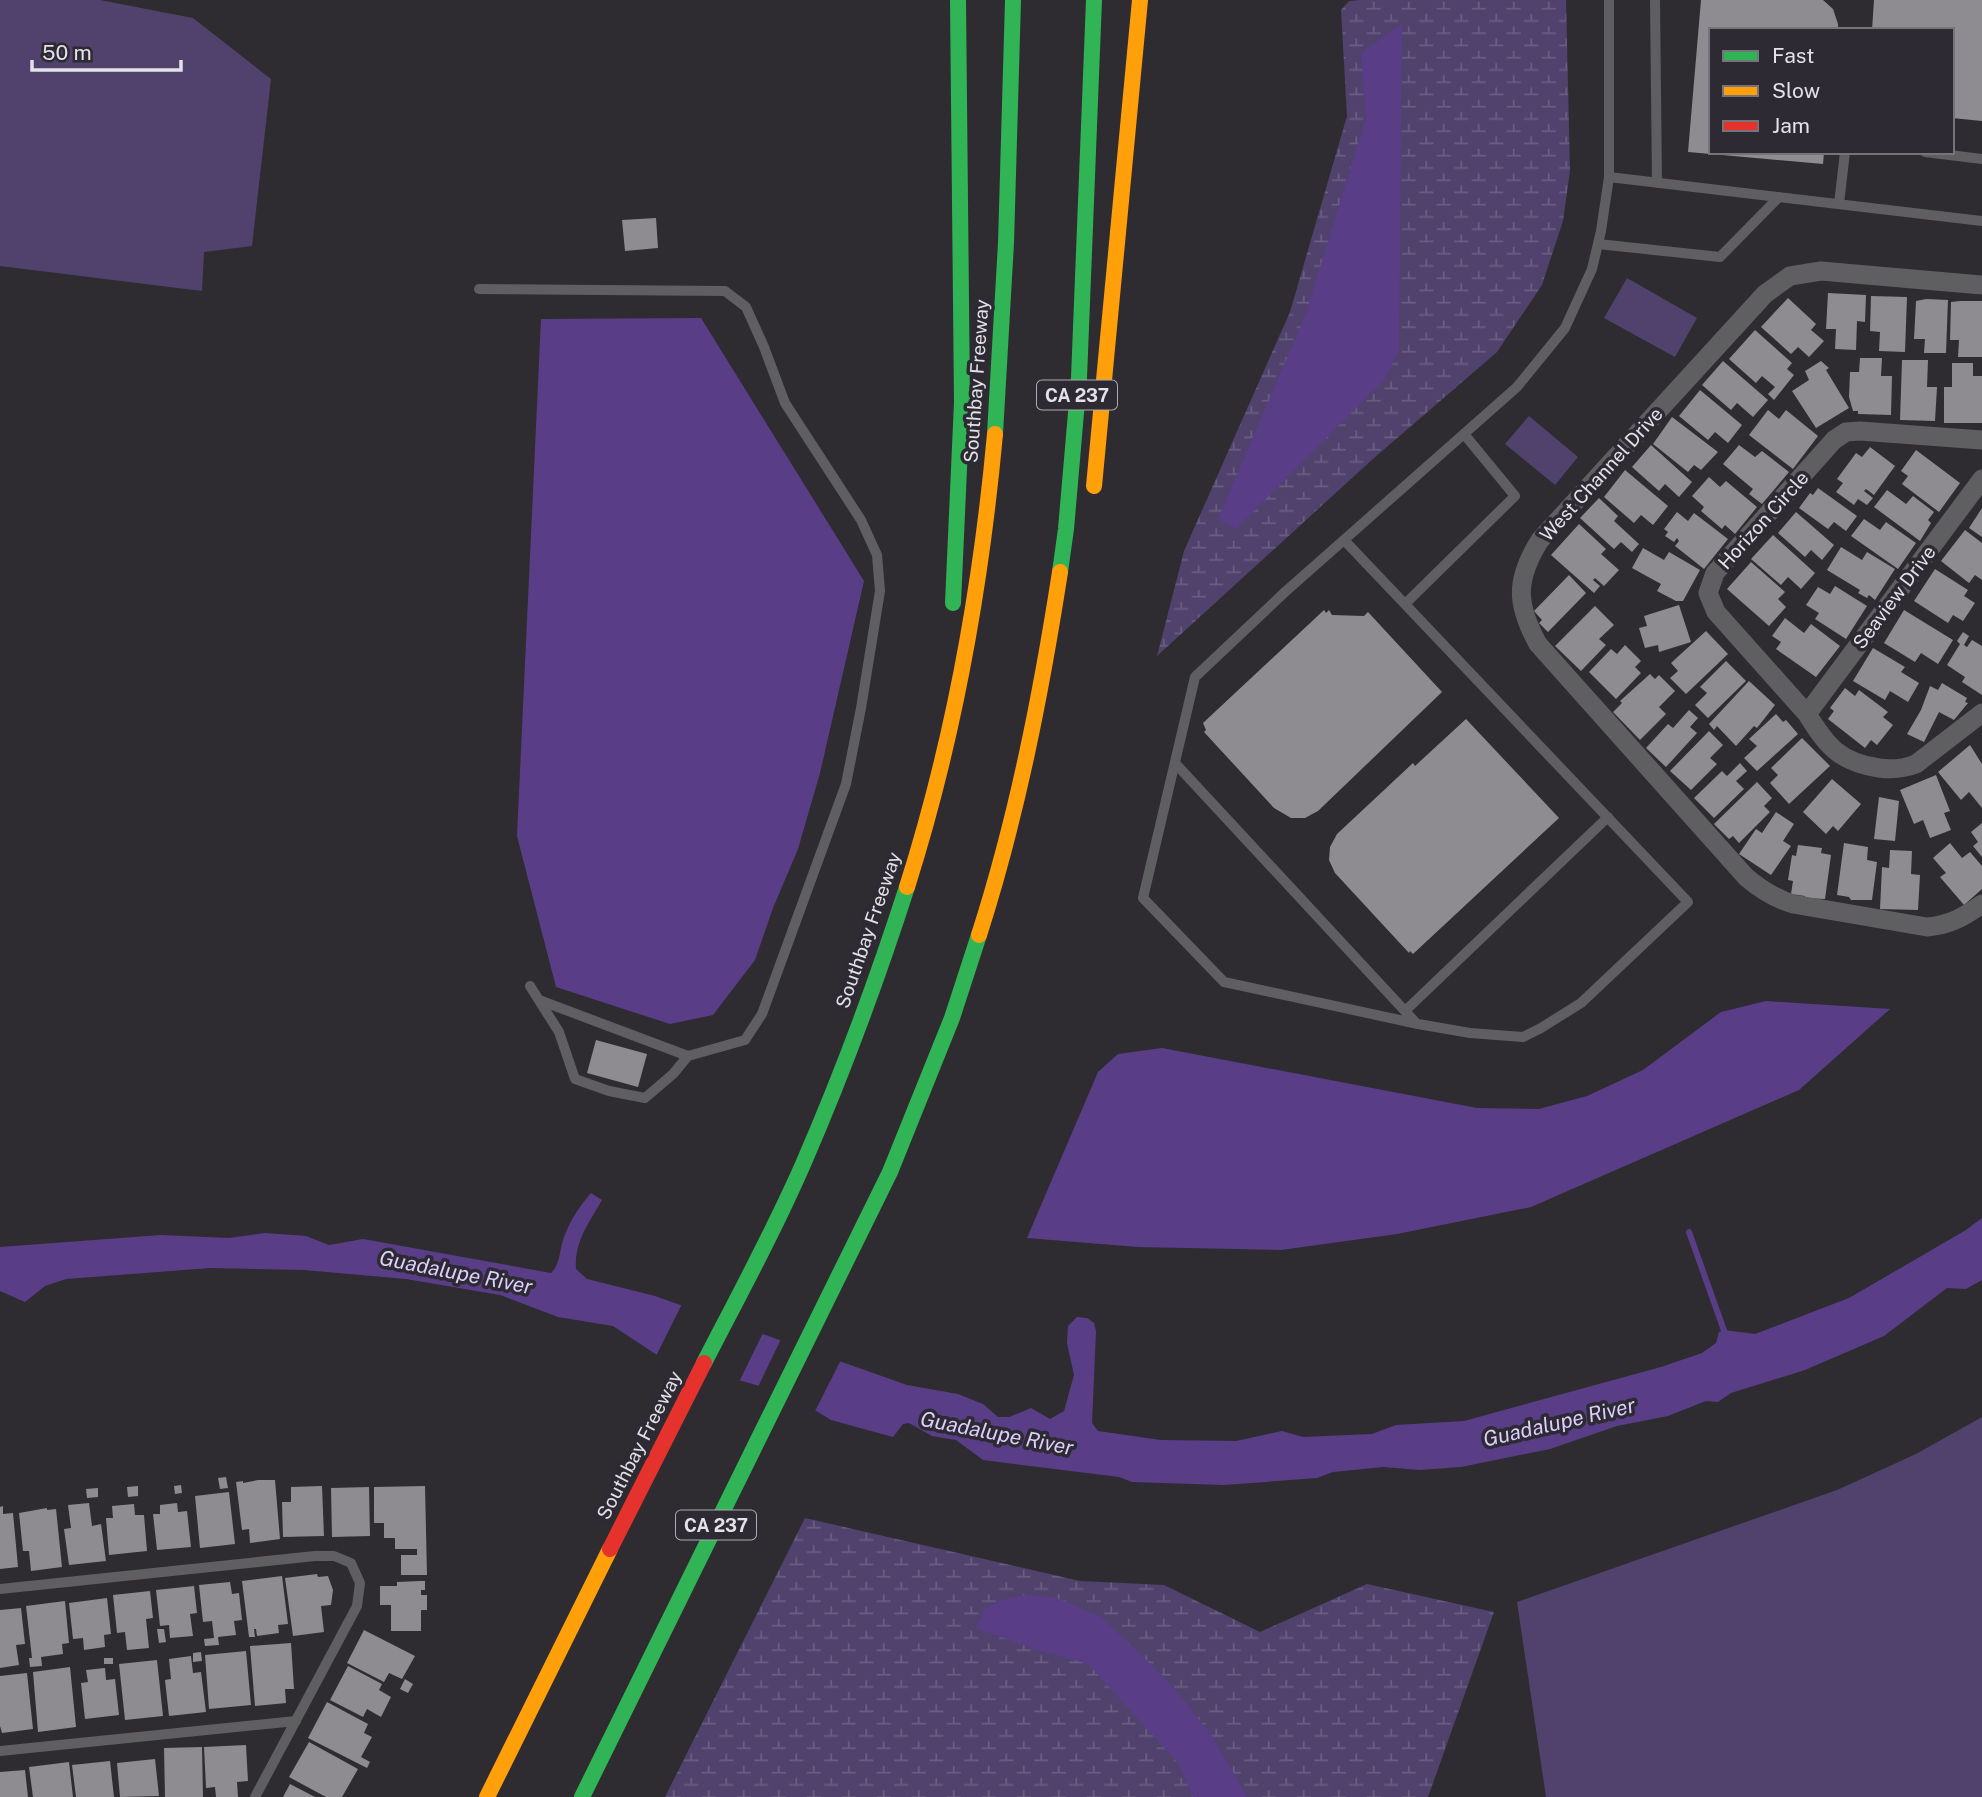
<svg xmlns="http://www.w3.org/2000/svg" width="1982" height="1797" viewBox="0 0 1982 1797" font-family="'Public Sans',sans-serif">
<defs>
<pattern id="wetland-marsh" width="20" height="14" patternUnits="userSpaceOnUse" patternTransform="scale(1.75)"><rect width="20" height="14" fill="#50426d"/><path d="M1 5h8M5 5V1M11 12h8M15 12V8" fill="none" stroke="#695d82"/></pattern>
</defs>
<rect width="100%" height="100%" fill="#2e2c31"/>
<!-- grass -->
<path fill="#50426d" d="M0,0H100L193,18L271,79L252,246L204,252L202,291L0,266Z
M1627,278L1697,318L1675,357L1604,318Z
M1529,416L1578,457L1555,485L1505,444Z
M1982,1417V1797H1546L1517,1602L1837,1490L1916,1454Z"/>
<!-- wetland -->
<path fill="url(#wetland-marsh)" d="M1360,0H1566L1570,171L1563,221L1542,285L1497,352L1374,458L1157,656L1184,551L1290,312L1347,116L1341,10L1349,1Z
M805,1518L1080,1581L1164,1585L1260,1632L1367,1584L1494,1612L1428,1797H665Z"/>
<!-- water -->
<path fill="#593e87" d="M1402,24L1399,350L1385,379L1236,529L1218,519L1305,316L1366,118L1361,53Z
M701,318L864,581L820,773L798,849L773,908L755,960L713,1015L670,1024L556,987L517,836L541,319Z
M1766,1001L1890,1009L1799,1090L1531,1207L1397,1234L1281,1250L1138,1247L1027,1238L1098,1072L1118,1054L1162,1048L1477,1108L1539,1109L1587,1096L1643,1070L1721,1012Z
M591,1193L602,1200C589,1223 574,1242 576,1269L587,1279L655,1296L907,1385L958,1394L983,1404L998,1417H1009L1031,1408L1050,1419L1064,1411L1074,1375L1067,1343L1068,1326L1077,1317L1087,1318L1094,1323L1096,1331L1092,1423L1098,1431L1161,1440L1236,1441L1282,1431L1303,1437L1372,1434L1396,1425L1464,1421L1661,1367L1702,1353L1716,1343L1719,1332L1724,1330L1755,1334L1849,1298L1966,1230L1982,1218V1280L1966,1289L1947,1288L1884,1336L1805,1370L1731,1393L1718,1402L1706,1401L1668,1416L1617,1426L1550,1449L1461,1467L1420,1470L1383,1467L1333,1472L1317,1478L1224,1485L1132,1482L1119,1477L983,1460L956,1440L932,1436L909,1423L903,1424L893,1437L831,1420L788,1394L663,1359L613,1326L558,1317L500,1295L406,1279L304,1270L210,1268L66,1279L45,1286L25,1302L0,1291V1247L161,1235L229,1238L265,1233L306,1236L329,1245L363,1239L551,1273C561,1263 559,1250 564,1237C571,1219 579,1207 591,1193Z
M1025,1595L1055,1597L1101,1617L1165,1678L1211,1734L1247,1797H1193L1177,1762L1088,1664L1034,1649L976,1628L984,1609L1002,1600Z"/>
<!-- pier -->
<path fill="#2e2c31" d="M683,1302L764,1331L738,1384L662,1362L655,1358Z
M782,1337L842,1358L814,1413L786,1397L757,1389Z"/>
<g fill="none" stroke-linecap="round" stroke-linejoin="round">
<!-- stream -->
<path stroke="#593e87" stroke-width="6" d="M1689,1232L1726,1336"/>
</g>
<!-- building -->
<path fill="#8e8c90" d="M1701,0H1823L1833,9L1838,24V30H1711V154L1688,152Z
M1874,0H1982V121L1952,118V30H1872Z
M1711,152H1824L1823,164L1711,154Z
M656,218L658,248L625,251L622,220Z
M1828,293L1866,295L1865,322L1857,321L1856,350L1835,349L1836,329H1826Z
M1871,296L1907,297L1905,352L1879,351L1880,332L1870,331Z
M1788,298L1816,324L1811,330L1824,341L1809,357L1798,347L1791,354L1761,327Z
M1926,299L1948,300L1946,353H1924L1925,339H1914L1916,301Z
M1960,301H1982V357H1958L1959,340H1950L1951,302Z
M1755,330L1792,363L1787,369L1794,375L1774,400L1768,394L1775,387L1762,376L1756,383L1729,359Z
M1860,358H1882L1881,376H1892L1891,415L1858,414V411H1853L1849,397L1850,372H1859Z
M1902,360H1928L1927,387H1937L1935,421L1900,420Z
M1723,361L1768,400L1753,417L1737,403L1731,410L1702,385Z
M1821,361L1829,368L1826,370L1849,408L1816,428L1792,391L1809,380L1805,371Z
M1952,363H1973V376H1982V423H1944V387H1952Z
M1700,390L1742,425L1728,443L1715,432L1708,440L1679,416Z
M1768,410L1779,419L1786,410L1818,436L1793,469L1749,435Z
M1672,417L1718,452L1701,470L1694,465L1688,472L1653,444Z
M1651,445L1692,482L1679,497L1665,484L1659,491L1632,467Z
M1739,445L1755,457L1762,451L1789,472L1762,504L1749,494L1753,489L1723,464Z
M1870,447L1895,466L1874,495L1866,489L1864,491L1873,498L1867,505L1858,499L1854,505L1836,492L1843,483L1837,479L1856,453L1862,457Z
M1916,450L1960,483L1939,512L1902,484L1908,476L1901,471Z
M1625,470L1668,506L1653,525L1641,515L1634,523L1604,497Z
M1709,477L1720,487L1726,481L1757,507L1735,534L1725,525L1722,529L1701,511L1704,507L1692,496Z
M1818,488L1857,516L1846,531L1834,522L1828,529L1799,508L1810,493L1813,495Z
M1887,490L1906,504L1913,496L1934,512L1928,520L1931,523L1920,541L1874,507Z
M1599,498L1618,516L1614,521L1639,544L1632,552L1621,542L1614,549L1580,518Z
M1982,508V537L1969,528Z
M1677,512L1688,521L1694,513L1728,539L1704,569L1675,546L1679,541L1677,538L1674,542L1665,536L1668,532L1664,529Z
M1796,512L1834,545L1822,560L1811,550L1805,557L1778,533Z
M1864,519L1880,530L1886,522L1916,543L1898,569L1851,536Z
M1579,524L1606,549L1601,554L1619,570L1604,586L1595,578L1593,580L1600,586L1594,593L1551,555Z
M1965,530L1982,543V580L1975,575L1969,583L1941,561Z
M1773,535L1815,573L1801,589L1788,577L1781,585L1751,559Z
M1841,547L1862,560L1867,552L1895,569L1875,600L1869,595L1867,598L1858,593L1860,590L1827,570Z
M1643,548L1664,560L1669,552L1700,570L1683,601H1676L1657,591L1661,584L1632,568Z
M1751,562L1785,592L1778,599L1786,607L1769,626L1727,589Z
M1935,569L1968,590L1964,596L1975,603L1963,621L1953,615L1948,623L1914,601Z
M1569,575L1586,593L1548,632L1539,623L1542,620L1534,611Z
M1835,586L1867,606L1846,639L1815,619L1819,613L1806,605L1818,587L1830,594Z
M1679,605L1691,642L1659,652L1658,645L1645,648L1639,628L1647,626L1644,616Z
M1595,606L1614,625L1599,639L1606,645L1581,671L1555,646Z
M1324,610L1326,613L1329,610L1332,615L1364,616L1368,612L1442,692L1318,811L1305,818H1291L1274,808L1204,732L1206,730L1203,723Z
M1904,610L1953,640L1938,664L1921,653L1915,662L1884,643Z
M1785,618L1804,633L1811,624L1840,646L1816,677L1776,649L1781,642L1772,636Z
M1706,631L1728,654L1686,694L1670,678L1678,671L1671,663Z
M1963,632L1969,636L1964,645L1967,647L1972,640L1982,646V695L1962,682L1965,677L1947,665L1960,644L1957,641Z
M1625,645L1641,661L1635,667L1641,673L1616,699L1589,672L1611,649L1617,654Z
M1873,648L1905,667L1901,672L1919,683L1908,702L1890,691L1885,700L1853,681Z
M1726,661L1746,681L1708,718L1695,705L1707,693L1700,687Z
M1650,674L1655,679L1659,675L1675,691L1659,707L1666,714L1640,740L1613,712L1622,703L1620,701Z
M1749,681L1775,705L1757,728L1754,726L1736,746L1717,726L1714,730L1709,724Z
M1942,683L1967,698L1965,702L1968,703L1954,720L1939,712L1924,742L1907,734L1921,710L1930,686L1938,690Z
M1845,688L1855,696L1859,690L1888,712L1883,717L1893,725L1877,745L1871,740L1865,748L1828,719L1834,711L1830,708Z
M1689,710L1698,718L1690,727L1697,733L1666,767L1646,748L1668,724L1673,728Z
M1776,714L1783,722L1786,720L1798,734L1757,771L1744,758L1757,746L1749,739Z
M1466,719L1559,818L1413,954L1410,951L1409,953L1335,873L1329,860L1330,847L1337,834L1413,763L1415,766Z
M1709,731L1723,745L1710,758L1717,764L1691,790L1670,771Z
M1802,738L1830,766L1789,804L1770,783L1778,775L1771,768Z
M1970,745L1982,764V808L1969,792L1961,800L1938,772Z
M1740,763L1747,771L1736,781L1744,789L1714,818L1694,798L1722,771L1727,776Z
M1936,775L1950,811L1944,813L1951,830L1930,838L1923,820L1914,824L1900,790Z
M1832,779L1861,804L1838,831L1833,826L1826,834L1803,812Z
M1757,782L1772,798L1764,806L1770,812L1739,843L1733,836L1729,839L1714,824Z
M1879,797L1899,801L1895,841L1874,839Z
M1776,812L1794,824L1783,841L1791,846L1771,875L1739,854L1756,829L1762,833Z
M1982,823V857L1973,846L1978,842L1971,832Z
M1844,843L1868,847L1867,860L1877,862L1872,900H1851L1849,897L1837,895Z
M1950,843L1962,858L1970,852L1982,866V889L1964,905L1940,877L1946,873L1933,858Z
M1798,845L1822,848L1821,853L1831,855L1825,899L1804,898L1805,896L1791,894L1793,881L1788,880L1792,855L1796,856Z
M1890,850L1912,851L1911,874L1920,875L1918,910L1880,909L1882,867L1889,868Z
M596,1040L647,1054L638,1087L587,1073Z
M226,1477L228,1488L220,1489L218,1478Z
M258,1480H275L280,1539L250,1543L249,1529L242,1530L236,1482L243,1481V1483Z
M181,1485L182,1493L175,1494L174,1486Z
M138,1486V1496L128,1497L127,1487Z
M322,1486L324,1536L283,1537L282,1502H291V1487Z
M425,1486L427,1575H401V1555H417V1549H395V1538H384V1523H374V1487Z
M369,1487L370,1536L332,1537L331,1488Z
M98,1488V1497L87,1498L86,1489Z
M229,1492L235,1544L200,1548L195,1496Z
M89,1503L92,1526L101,1524L106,1561L69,1565L64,1529L71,1528L68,1505Z
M177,1503L178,1512L187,1511L191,1547L157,1550L153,1514H160V1505Z
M134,1504L135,1515H144L147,1551L109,1555L106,1518H113L112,1506Z
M3,1506V1514L13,1513L18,1567L0,1569V1507Z
M47,1508V1510L56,1509L62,1567L31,1571L29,1551H23L19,1513Z
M317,1574L318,1577L328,1576L333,1590L331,1605L321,1606L324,1632L293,1636L285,1578Z
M282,1576L288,1624L278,1625L279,1633L257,1636L256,1629H254L255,1637H249L242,1581Z
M420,1581H425V1590H421V1595H427V1610H421V1631H391V1605H380V1586H397V1582Z
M230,1582L232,1594L239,1593L242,1620L234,1621L236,1635L218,1637L219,1645L205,1646L204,1639L214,1638L212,1621L203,1622L199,1585Z
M194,1586L197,1613L190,1614L193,1636L170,1638L169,1625L160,1626L156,1590Z
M150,1591L153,1618L146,1619L149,1648L127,1650L125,1632L117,1633L113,1595Z
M107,1598L111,1634L104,1635L105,1647L84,1650L83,1638L73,1639L69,1603Z
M65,1601L69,1643L62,1644L63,1654L41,1657L42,1666L30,1667L29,1658H32L26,1606Z
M21,1608L25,1644L16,1645L19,1665L0,1668V1610Z
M157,1629H164L166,1642L159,1643Z
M364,1630L415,1656L402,1679L389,1673L384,1682L347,1663Z
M291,1643L294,1689H285L286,1703L255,1706L250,1646Z
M246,1651L251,1705L209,1709L205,1655Z
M201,1652L202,1661L193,1662V1653Z
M191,1656L193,1673L201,1672L206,1712L169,1716L165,1680L171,1679L169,1659Z
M104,1658H113V1664H104Z
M157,1660L163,1716L125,1720L119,1664Z
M348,1666L382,1684L379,1690L391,1697L381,1717L367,1709L363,1717L330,1700Z
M70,1667L76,1727L38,1732L33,1672Z
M105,1668L106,1680L115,1679L119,1715L85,1719L81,1683L88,1682L86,1670Z
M27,1673L33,1729L2,1733L0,1726V1676Z
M405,1679L413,1684L408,1693L400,1689Z
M327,1702L368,1724L364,1733L372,1737L361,1757L370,1762L367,1768L308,1738Z
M309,1742L358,1769L342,1797H326L289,1777Z
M246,1745L248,1781L237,1782L238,1797H216L215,1787L206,1788L204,1747Z
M202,1747L203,1797H165L164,1748Z
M155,1759L159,1796L120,1797L117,1763Z
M110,1761L114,1797H76L72,1765Z
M69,1762L73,1797H33L29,1767Z
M25,1770L28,1797H0V1772Z
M290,1784L315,1797H283Z"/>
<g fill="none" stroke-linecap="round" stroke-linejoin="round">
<!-- lane -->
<path stroke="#5f5e61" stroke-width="10" d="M1655,0L1657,183
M1925,152L1982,159
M1609,177L1982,221
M1839,204L1845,152
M1598,244L1720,257L1779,197
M479,289L725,291L746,307L764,347L785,403L861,520L877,555L880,591L861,708L846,784L762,1014L745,1040L688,1056L673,1074L645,1098L609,1091L575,1079L559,1032L530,986
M1344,540L1688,902L1581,1003L1541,1028L1523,1037L1470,1033L1418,1024L1224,982L1143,898L1195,677L1285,592L1517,387L1565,328L1592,269L1601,231L1609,177V0
M1405,604L1515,496L1464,434
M1175,763L1417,1024
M539,1000L688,1056
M1405,1011L1608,817
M0,1589L315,1556H334L351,1563L360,1583L357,1606L255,1797
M0,1751L296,1721"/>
<!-- street -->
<path stroke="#5f5e61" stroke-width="19" d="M1982,285L1821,271L1790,276L1765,294L1540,540C1515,580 1516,604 1538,644L1746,877C1761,890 1774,898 1793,904L1927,927C1950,925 1964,917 1982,904
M1982,440L1860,431L1846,432L1834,440L1715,573L1708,593L1716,612L1807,714C1827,746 1839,762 1879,768C1893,770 1903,769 1916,764L1982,713
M1807,714L1982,479"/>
<!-- fast -->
<path stroke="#30b455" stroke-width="16" d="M995,434L1006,243L1013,0
M1060,572L1066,529L1079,378L1094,0
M953,603L962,402L958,0
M704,1363C738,1297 774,1231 804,1162C843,1072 877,980 907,887
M582,1797L890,1172L952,1018L979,935"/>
<!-- slow -->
<path stroke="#ff9f0a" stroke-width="16" d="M1094,486L1140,0
M907,887C954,739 981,587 995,434
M979,935C1017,817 1041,694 1060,572
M487,1797L610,1549"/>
<!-- jam -->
<path stroke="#e5322d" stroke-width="16" d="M610,1549L704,1363"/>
</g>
<g text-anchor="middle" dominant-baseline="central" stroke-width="7" stroke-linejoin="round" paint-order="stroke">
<!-- shield labels -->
<g fill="#2d2a33" stroke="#acabb1" stroke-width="2">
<rect x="1037" y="380.5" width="80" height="29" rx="5"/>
<rect x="676" y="1510.5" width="80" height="29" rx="5"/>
</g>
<g font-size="18" font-weight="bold" fill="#e3e2e7">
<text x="1077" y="395">CA 237</text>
<text x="716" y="1525">CA 237</text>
</g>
<!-- street labels -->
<g font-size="19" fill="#e3e2e7" stroke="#2d2a33">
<text transform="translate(976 381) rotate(-86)">Southbay Freeway</text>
<text transform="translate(1601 474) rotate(-48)">West Channel Drive</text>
<text transform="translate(1763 520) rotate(-48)">Horizon Circle</text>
<text transform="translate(1894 597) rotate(-53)">Seaview Drive</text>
<text transform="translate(868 930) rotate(-71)">Southbay Freeway</text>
<text transform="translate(639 1445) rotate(-63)">Southbay Freeway</text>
</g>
<!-- water labels -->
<g font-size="21" font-style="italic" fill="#dccffc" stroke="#2d2a33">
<text transform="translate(456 1272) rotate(11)">Guadalupe River</text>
<text transform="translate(1559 1422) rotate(-13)">Guadalupe River</text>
<text transform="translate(997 1433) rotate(11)">Guadalupe River</text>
</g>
</g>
<!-- legend -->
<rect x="1709" y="28" width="245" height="126" fill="#2d2a33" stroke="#76747b" stroke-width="2"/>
<rect x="1723" y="51" width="35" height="10" fill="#30b455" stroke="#76747b" stroke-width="2"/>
<text x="1772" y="63" font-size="21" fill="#e3e2e7">Fast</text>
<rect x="1723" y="86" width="35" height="10" fill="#ff9f0a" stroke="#76747b" stroke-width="2"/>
<text x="1772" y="98" font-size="21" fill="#e3e2e7">Slow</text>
<rect x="1723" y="121" width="35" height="10" fill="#e5322d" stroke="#76747b" stroke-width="2"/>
<text x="1772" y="133" font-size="21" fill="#e3e2e7">Jam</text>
<!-- scale -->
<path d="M32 60v10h149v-10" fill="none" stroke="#e3e2e7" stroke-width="3.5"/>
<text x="42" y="60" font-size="21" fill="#e3e2e7" stroke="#2d2a33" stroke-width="5" paint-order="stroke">50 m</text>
</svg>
